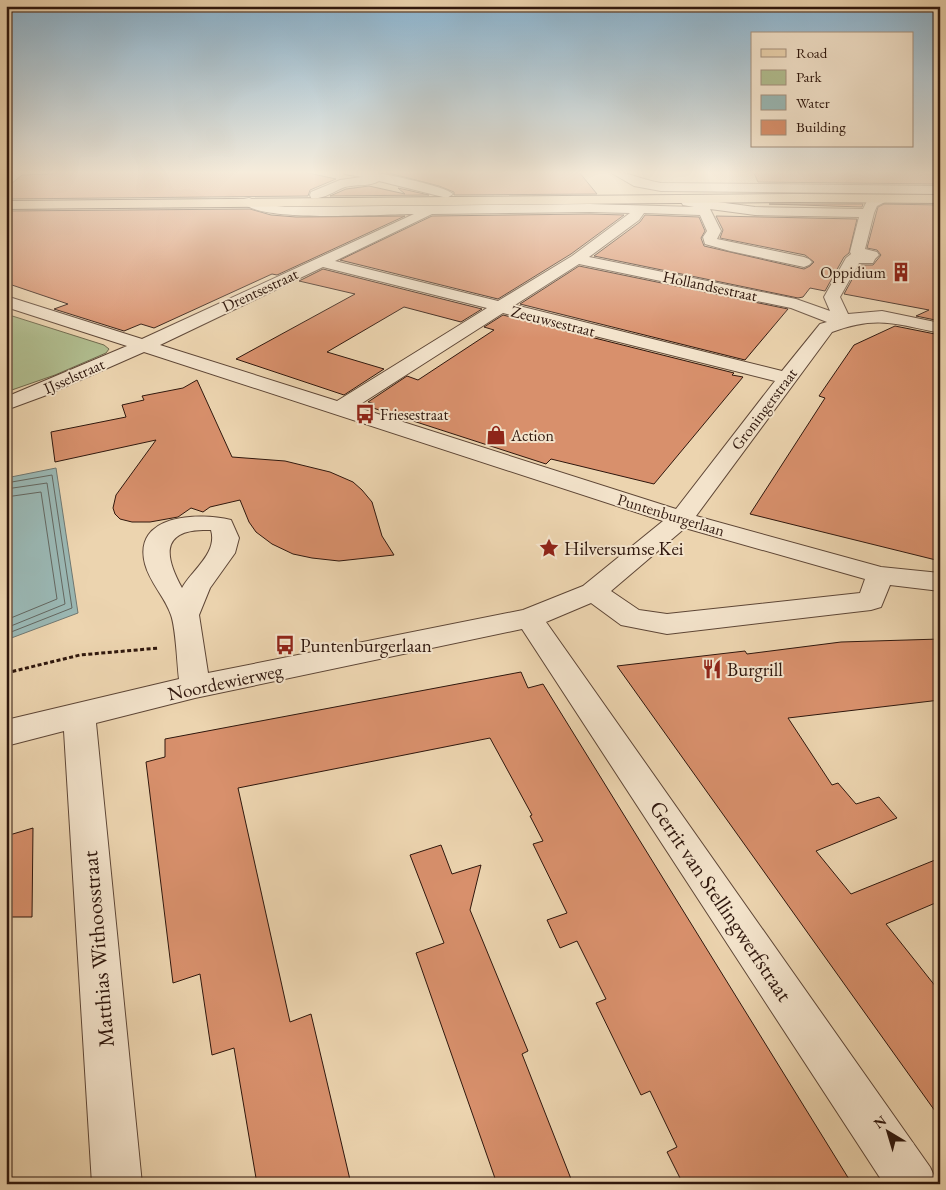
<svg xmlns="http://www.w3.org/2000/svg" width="946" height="1190" viewBox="0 0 946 1190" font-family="'EB Garamond',serif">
<rect width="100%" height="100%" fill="#ecd4af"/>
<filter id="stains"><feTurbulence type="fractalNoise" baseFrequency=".004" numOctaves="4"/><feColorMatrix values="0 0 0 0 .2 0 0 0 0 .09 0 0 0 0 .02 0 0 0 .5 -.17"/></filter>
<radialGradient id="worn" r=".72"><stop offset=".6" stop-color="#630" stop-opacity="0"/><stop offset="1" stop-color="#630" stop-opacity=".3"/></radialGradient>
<!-- green -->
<path fill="#b1be90" stroke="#706a4e" d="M6,314L104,345L109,349L106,353L55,375L6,392Z"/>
<!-- water -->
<path fill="#9ab7b3" stroke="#6f7771" d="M56,468L78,613L6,640V478Z"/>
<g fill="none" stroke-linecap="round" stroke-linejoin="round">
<!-- shore -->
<path stroke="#646760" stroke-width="1" d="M6,483L52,475L72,608L6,634
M6,489L47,483L65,604L6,628
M6,497L41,492L57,599L6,620"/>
</g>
<!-- building -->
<path fill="#d8906c" stroke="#2f170d" d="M55,171H299L336,179L310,190L308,196L6,199V188L22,175L52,174Z
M381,171L579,172L597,194L454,195V192L439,186Z
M753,171H940V184L758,182Z
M369,186L405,194L398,188L429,195L330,196L346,189Z
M769,204H863L862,207Z
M884,204L940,205V321L916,316L929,310L844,294L860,265H873L881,255L877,250L867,248L876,214L878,207Z
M250,209L271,215L296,217L405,216L277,275L272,274L154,328L141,324L124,331L54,309L68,304L6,283V211Z
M590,214L624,215L571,254L498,299L340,260L432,216Z
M645,215L699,217L705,231L701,238L704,246L804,269L810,266L814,262L805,255L720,238L723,230L716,216L857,219L849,253L844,257L825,291L810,288L803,297L798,298L594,256L640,222Z
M579,266L788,309L745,360L520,304Z
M323,269L482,309L461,322L404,307L327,352L384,369L344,395L236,359L355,294L299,281Z
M503,315L734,373L732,375L743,377L654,484L551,459L546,464L370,407L375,404L368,402L407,376L418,380L494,330L484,327Z
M895,326L940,335V561L750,514L816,412L825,398L819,396L854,345Z
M197,380L232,457L285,461L330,472L353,482L362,490L372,502L382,536L394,555L339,561L312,558L293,554L272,544L256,532L249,522L240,500L210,507L203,512L191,508L178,517L150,522H132L120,519L115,514L113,508L116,495L156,440L55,462L51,432L126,417L122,405L144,400L142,396L183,388Z
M940,639V700L788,718L832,785L838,783L856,804L879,797L897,818L816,851L851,894L940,858V901L886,924L940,992V1118L617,666L745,651L747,654L841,642Z
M521,672L528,688L543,684L852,1184H683L667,1152L677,1147L650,1091L641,1095L596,1003L606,999L577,941L560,948L547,920L567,913L533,844L543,841L530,816L532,815L490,738L238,788L290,1022L311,1014L351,1184H257L234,1048L212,1055L200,974L173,983L146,762L165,757V739Z
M33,828L32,917H6V836Z
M441,845L452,874L481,865L470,910L528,1051L522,1054L573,1184H497L416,953L444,943L410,855Z"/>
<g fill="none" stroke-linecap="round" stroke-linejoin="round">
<defs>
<path id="minor" d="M343,171C351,171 359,171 367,171C380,173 446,186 453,194L447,198L379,181C370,187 356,184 345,187C334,191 323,200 311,198L310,195L311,192L340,180L362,177L345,174Z
M608,171C628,171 641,180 661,183L940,186V194L661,191L634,186Z
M249,198L268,205L285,207L590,204L694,207L683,205L681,202L688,198L755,207L863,209L868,199H883L885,202L877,206L874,213L865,249L877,252L879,255L875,259L873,263H859L840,297L848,314L882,311L940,323V333C897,324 876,315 832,332L696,516L881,567L940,573V591L890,585L881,607L871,610L667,634L621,625L591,603L546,622L930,1167L938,1184H884L522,629L195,698L96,723L142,1184H92L64,731L6,746V720L179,679C177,663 176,629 171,615C165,597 150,583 145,564C132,514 199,512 231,520L239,538L235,553L210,588L199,615L208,673L523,610L583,586L663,521L144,352L44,396L6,410V397L127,346L6,307V296L142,339L414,214C383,214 259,223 242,202L244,199ZM710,209L755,215L859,217L850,252L851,254L846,258L824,297L830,311L796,299L589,257L639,220L644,213L700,215L707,231L703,237L705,244L730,251L804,267L809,265L812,262L809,259L804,257L717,239L721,231ZM590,212L630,213L572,256L498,301L335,261L432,214ZM579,264L791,308L827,322L820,324L782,371L515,305ZM323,267L487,308L337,401L160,345ZM503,313L775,381L676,509L356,407ZM685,528L865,579L860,593L667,614L639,610L611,591ZM203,530H211C218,553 192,570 182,588C166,559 159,531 203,530Z"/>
<path id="major" d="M797,194L940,195V203L797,202L6,209V201Z"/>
</defs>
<!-- minor casing -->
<use href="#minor" stroke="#5e4636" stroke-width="2"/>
<!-- major casing -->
<use href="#major" stroke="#2f170d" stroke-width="2"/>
<!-- path -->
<path stroke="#2f170d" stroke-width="3" stroke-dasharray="4 2.5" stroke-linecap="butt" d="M6,673L80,655L159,648"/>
<!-- minor -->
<use href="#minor" fill="#f3e3cb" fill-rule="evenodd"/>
<!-- major -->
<use href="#major" fill="#ecd4af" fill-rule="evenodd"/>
</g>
<!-- sky -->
<linearGradient id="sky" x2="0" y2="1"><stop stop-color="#89b5d3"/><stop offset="0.51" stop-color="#f6ecdb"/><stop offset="1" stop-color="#f6ecdb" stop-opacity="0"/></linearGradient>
<rect width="946" height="338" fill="url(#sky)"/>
<!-- icons -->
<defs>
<symbol id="building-bare" viewBox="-9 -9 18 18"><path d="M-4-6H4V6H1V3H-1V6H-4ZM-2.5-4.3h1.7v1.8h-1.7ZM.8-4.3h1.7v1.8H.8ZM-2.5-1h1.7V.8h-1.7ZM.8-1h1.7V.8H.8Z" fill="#8f2418" stroke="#f3e3cb" stroke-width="2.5" paint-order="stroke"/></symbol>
<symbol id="bus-bare" viewBox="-9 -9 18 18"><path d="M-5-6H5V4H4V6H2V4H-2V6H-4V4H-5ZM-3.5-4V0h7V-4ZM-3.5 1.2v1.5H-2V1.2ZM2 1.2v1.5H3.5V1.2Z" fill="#8f2418" stroke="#f3e3cb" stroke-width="2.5" paint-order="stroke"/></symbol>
<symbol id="shop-bare" viewBox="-9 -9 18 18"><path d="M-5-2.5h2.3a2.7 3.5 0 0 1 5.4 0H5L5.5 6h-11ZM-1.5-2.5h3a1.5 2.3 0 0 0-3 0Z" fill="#8f2418" stroke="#f3e3cb" stroke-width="2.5" paint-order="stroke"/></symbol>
<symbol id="sight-bare" viewBox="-9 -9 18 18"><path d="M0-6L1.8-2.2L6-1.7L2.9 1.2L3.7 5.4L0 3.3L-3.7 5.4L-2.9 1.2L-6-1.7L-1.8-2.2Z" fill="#8f2418" stroke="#f3e3cb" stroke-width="2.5" paint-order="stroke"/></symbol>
<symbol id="restaurant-bare" viewBox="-9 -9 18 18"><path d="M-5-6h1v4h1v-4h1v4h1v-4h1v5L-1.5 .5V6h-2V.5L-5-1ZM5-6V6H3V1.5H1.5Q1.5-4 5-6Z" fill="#8f2418" stroke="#f3e3cb" stroke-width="2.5" paint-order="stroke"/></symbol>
</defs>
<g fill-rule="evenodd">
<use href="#building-bare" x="887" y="258" width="28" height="28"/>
<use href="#bus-bare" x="351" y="400" width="28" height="28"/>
<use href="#shop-bare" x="482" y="421" width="28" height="28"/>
<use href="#sight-bare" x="535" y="534" width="28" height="28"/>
<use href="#bus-bare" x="271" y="631" width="28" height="28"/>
<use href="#restaurant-bare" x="698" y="655" width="28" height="28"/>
</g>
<g text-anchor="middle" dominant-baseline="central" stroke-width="4" stroke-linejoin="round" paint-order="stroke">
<!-- far-poi labels -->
<g font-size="16" fill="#2f170d" stroke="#f3e3cb" text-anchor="start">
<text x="886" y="272" text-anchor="end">Oppidium</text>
<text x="380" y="414">Friesestraat</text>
<text x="511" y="435">Action</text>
</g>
<!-- far-street labels -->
<g font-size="16" fill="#2f170d" stroke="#f3e3cb">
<text transform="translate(710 286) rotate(12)">Hollandsestraat</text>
<text transform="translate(260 290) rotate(-25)">Drentsestraat</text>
<text transform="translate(553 321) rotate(14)">Zeeuwsestraat</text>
<text transform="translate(74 376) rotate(-24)">IJsselstraat</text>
<text transform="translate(764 409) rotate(-53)">Groningerstraat</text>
<text transform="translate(671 515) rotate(17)">Puntenburgerlaan</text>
</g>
<!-- poi labels -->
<g font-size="19" fill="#2f170d" stroke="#f3e3cb" text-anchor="start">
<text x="564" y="548">Hilversumse Kei</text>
<text x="300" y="645">Puntenburgerlaan</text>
<text x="727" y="669">Burgrill</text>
</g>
<!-- street labels -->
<g font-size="19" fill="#2f170d" stroke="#f3e3cb">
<text transform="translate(225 682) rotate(-12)">Noordewierweg</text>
</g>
<!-- near-street labels -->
<g font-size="22" fill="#2f170d" stroke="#f3e3cb">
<text transform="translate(721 901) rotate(56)">Gerrit van Stellingwerfstraat</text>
<text transform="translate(98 949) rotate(-95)">Matthias Withoosstraat</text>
</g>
</g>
<!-- margin -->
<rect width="946" height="1190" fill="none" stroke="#ecd4af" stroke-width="25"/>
<rect x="8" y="8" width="931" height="1175" fill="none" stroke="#2f170d" stroke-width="2.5"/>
<rect x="12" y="12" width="921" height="1165" fill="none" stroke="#2f170d"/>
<!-- legend -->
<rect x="751" y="32" width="162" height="115" fill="#f3e3cb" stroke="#a5917f"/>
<rect x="761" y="49" width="25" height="8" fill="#ecd4af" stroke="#a5917f"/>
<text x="796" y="58" font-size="15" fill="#2f170d">Road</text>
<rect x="761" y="70" width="25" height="15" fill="#b1be90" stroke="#a5917f"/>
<text x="796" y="82" font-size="15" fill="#2f170d">Park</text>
<rect x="761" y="95" width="25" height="15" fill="#9ab7b3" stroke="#a5917f"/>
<text x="796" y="108" font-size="15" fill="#2f170d">Water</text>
<rect x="761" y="120" width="25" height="15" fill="#d8906c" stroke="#a5917f"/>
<text x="796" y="132" font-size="15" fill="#2f170d">Building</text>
<!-- north arrow -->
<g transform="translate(888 1132) rotate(322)" stroke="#f3e3cb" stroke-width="4" paint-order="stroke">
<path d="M0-4L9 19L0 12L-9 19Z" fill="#2f170d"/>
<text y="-8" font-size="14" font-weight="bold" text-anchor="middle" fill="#2f170d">N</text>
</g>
<rect width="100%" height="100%" filter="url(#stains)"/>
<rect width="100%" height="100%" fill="url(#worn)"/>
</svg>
